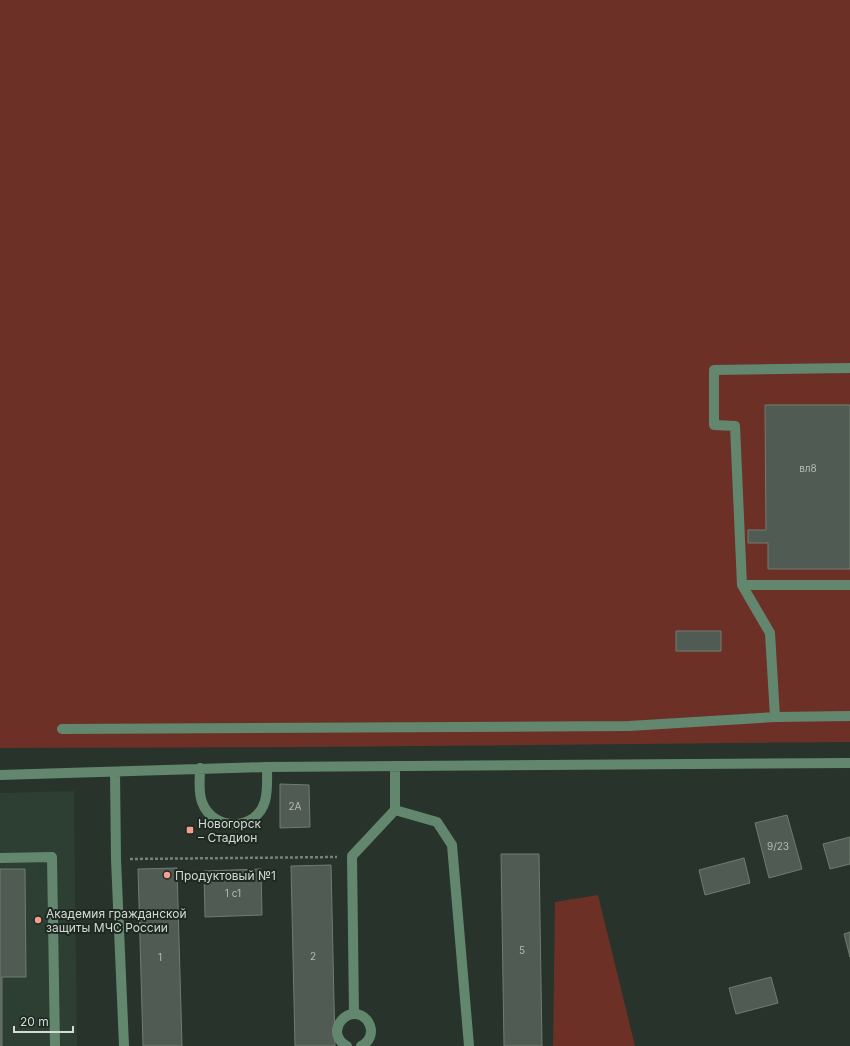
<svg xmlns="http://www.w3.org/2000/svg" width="850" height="1046" viewBox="0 0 850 1046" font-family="Inter,sans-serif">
<rect width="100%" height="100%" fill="#28332b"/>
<!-- built -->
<path fill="#2d3e32" d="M74,791L77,1046H0V793Z"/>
<!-- green -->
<path fill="#6d3027" d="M0,0H850V742L306,747L0,748Z
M598,895L635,1046H553L555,902Z"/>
<!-- building -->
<path fill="#505b53" stroke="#707c73" d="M765,405H850V569H768V543H748V530H766Z
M676,631H721V651H676Z
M280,784L309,785L310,827L280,828Z
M787,815L802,869L769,878L755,823Z
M850,837V864L830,869L823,844Z
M501,854H539L542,1046H504Z
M744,858L750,883L705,895L699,870Z
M331,865L335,1046H295L291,866Z
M177,868L182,1046H143L138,869Z
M0,869H25L26,977H2V1046H0Z
M261,869L262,915L205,917L204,871Z
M850,932V957L844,934Z
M771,977L778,1003L736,1014L729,988Z"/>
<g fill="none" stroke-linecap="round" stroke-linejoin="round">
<!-- path -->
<path stroke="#778079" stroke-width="2.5" stroke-dasharray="3 2" stroke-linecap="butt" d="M130,859L337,857"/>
<!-- minor -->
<path stroke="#63876e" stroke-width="10" d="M850,368L714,370V425L735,426L742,585H850
M742,585L770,633L775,717
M62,729L629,726L775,717L850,716
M200,768C200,779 198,792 202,802C213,832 257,831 265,801C268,790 267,778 267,767
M115,772L116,859L124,1046
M0,775L267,767L850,763
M395,810L437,822L452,845L469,1046
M0,858L52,857L55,1046
M354,1014L352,856L395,810V766
M347,1046C322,1032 350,1001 367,1020C369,1023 371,1027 371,1031C371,1038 367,1043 361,1046"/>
</g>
<!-- markers -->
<g fill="#f59d8e" stroke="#1e2921" stroke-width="1.5">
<rect x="186" y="826" width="8" height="8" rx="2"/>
<circle cx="167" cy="875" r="4"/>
<circle cx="38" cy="920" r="4"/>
</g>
<g text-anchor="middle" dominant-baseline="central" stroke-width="4" stroke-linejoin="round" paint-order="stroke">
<!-- number labels -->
<g font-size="10" fill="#b3bbb5">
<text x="808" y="468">вл8</text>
<text x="295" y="806">2А</text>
<text x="778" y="846">9/23</text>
<text x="233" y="893">1 с1</text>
<text x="522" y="950">5</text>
<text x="313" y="956">2</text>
<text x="160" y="957">1</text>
</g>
<!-- poi labels -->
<g font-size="12" fill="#d4dbd6" stroke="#1e2921" text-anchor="start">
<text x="198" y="823">Новогорск<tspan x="198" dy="14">– Стадион</tspan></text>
<text x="175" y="875">Продуктовый №1</text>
<text x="46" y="913">Академия гражданской<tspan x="46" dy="14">защиты МЧС России</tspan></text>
</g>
</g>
<!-- scale -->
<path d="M14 1026v6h59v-6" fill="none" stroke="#d4dbd6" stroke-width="2"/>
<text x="20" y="1026" font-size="12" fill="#d4dbd6" stroke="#1e2921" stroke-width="3" paint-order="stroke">20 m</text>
</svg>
